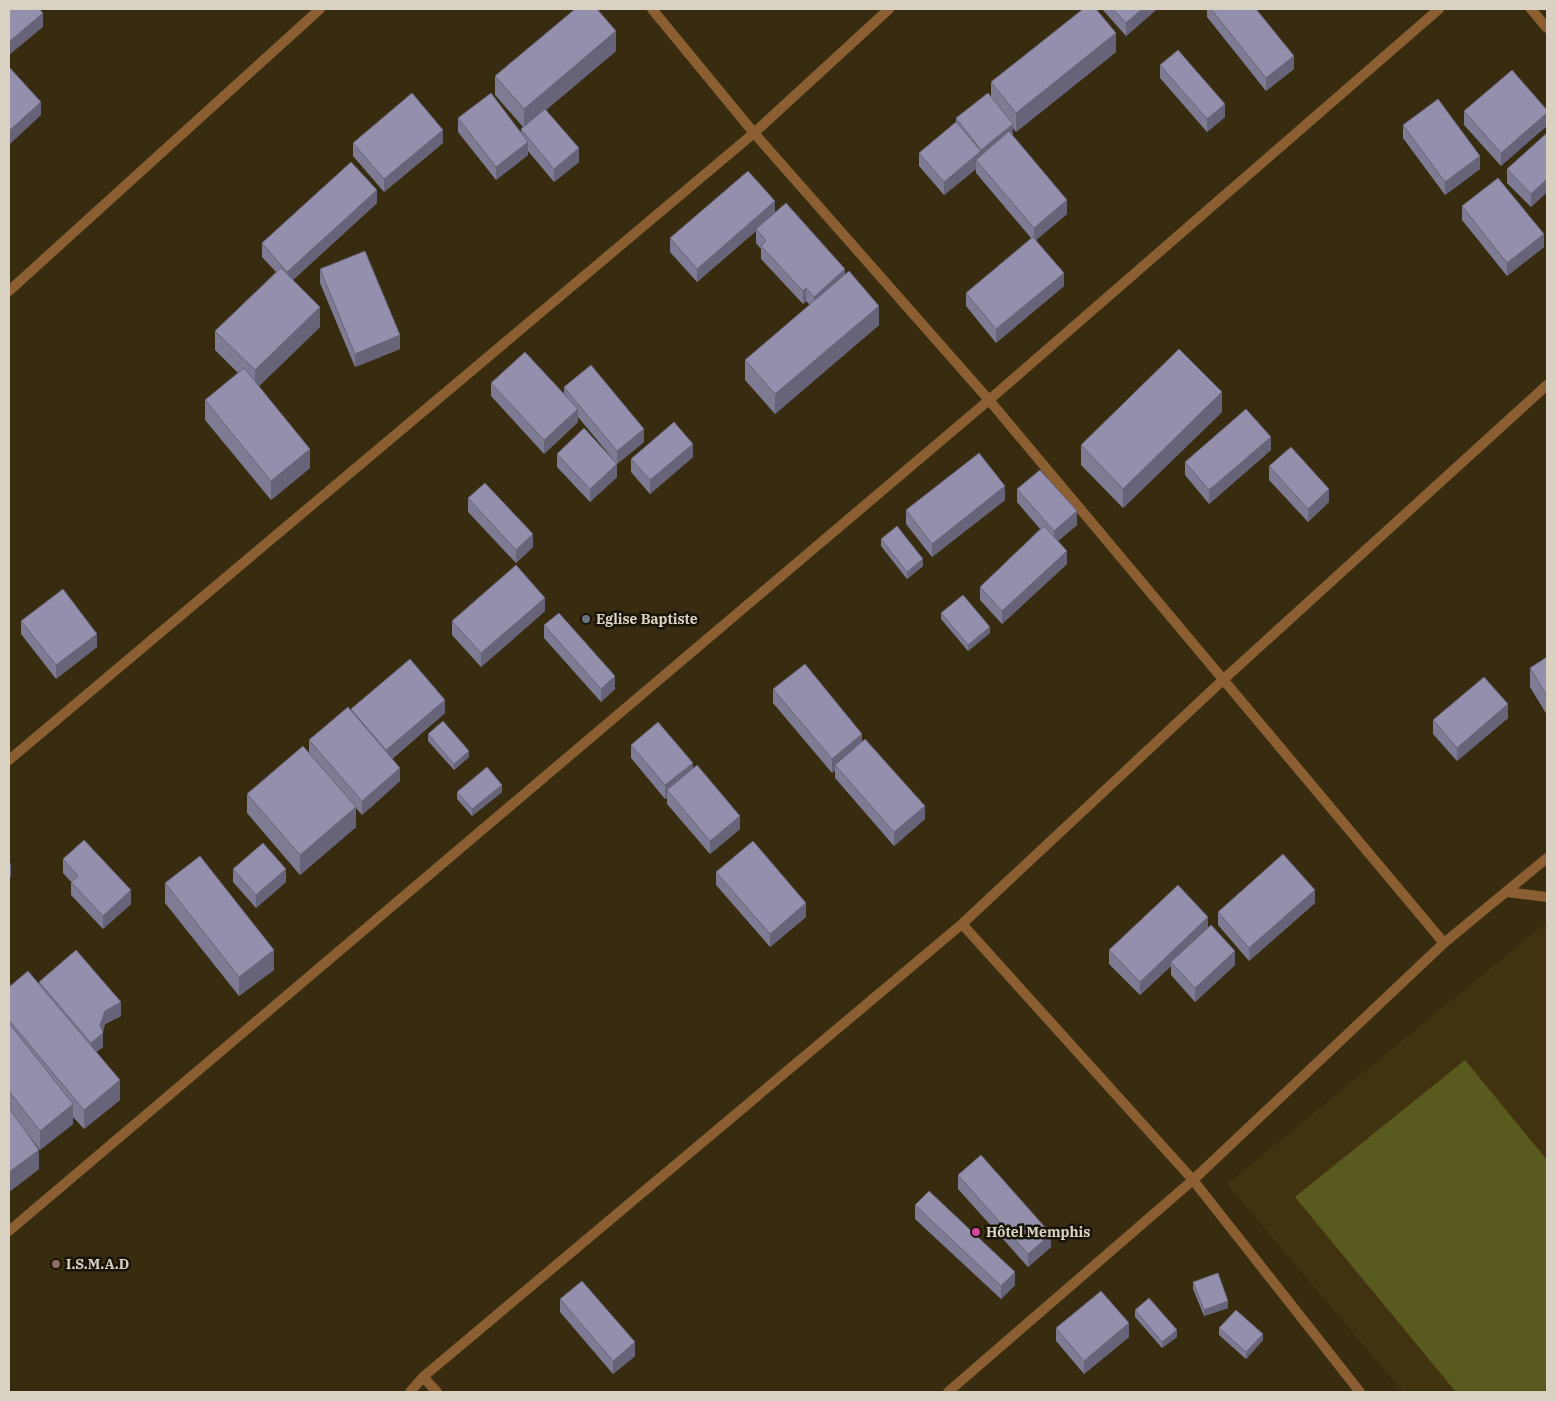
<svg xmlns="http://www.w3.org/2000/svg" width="1556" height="1401" viewBox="0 0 1556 1401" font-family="'IBM Plex Serif',serif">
<rect width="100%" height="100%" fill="#372b10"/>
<!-- built -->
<path fill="#423310" d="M1547,922V1392H1403L1227,1184Z"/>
<!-- park -->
<path fill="#595b1e" d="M1465,1060L1547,1160V1392H1456L1295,1197Z"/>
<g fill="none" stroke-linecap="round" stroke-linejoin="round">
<!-- lane -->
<path stroke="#8b5f31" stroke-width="10" d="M1506,892L1547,897"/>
<!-- street -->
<path stroke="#8b5f31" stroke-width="10" d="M652,9L754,133L989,400L1444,943
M1531,9L1547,28
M9,291L320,9
M9,760L754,133L889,9
M962,924L1193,1180L1360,1392
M9,1231L989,400L1439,9
M423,1377L437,1392
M410,1392L423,1377L962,924L1224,679L1547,385
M948,1392L1193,1180L1444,943L1547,858"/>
</g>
<!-- wall -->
<path fill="#7e7b95" d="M1102,9H1157L1126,36Z
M1207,9H1256L1294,69L1266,91L1207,17Z
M616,51L546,110L579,162L554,182L528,151V155L496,180L458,132V118L521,132V129L523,127L495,95V76Z
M1116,52L1016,132L1013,128V136L1067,214L1036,240L1064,286L996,343L966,306V293L1031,238L976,173V169L944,195L919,166V153L956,122V118L991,98V82Z
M1160,65L1225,117L1207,132L1160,78Z
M1547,110L1501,166L1464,125V111Z
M1403,125L1480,169L1445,195L1403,138Z
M1547,133V192L1531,207L1507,183V169Z
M353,143H443L384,192L353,156Z
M377,203L293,280L320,327L259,386L310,468L271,500L205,420V400L238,373L215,350V331L276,272L262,257V243Z
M1462,206L1544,247L1507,276L1462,220Z
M775,212L845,275L879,325L775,414L745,380V360L810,305L806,301L803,304L761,259V249L756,243V231L697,282L670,252V238Z
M320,269L400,349L355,367L320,283Z
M491,383L564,394V387L644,442L617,464V477L590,502L557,467V454L612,458L578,417V422L544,454L491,396Z
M1222,412L1123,508L1081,465V445Z
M1271,450L1209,504L1185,475V462Z
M693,457L650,494L631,472V459Z
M1269,466L1329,502L1308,522L1269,480Z
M1017,489L1077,525L1058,541L1067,564L1002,624L980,600V587L1040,529L1017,502Z
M468,498L533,547L516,563L468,512Z
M1005,500L932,557L906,524V510Z
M881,539L923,566L907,579L881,546Z
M545,611L481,667L452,635V621Z
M941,613L990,633L968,651L941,619Z
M21,621L97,647L56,679L21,634Z
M544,625L615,689L601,702L544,638Z
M1547,657V715L1530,687V668Z
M773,689L862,741L925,819L894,846L835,778V770L832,773L773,703Z
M351,709L445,713L392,759L400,781L362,815L356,808V827L300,875L247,813V794L309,752V740L351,711Z
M1508,718L1457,761L1433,734V720Z
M428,734L469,757L454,770L428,741Z
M631,745L693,768L740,829L710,854L667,804V798L665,799L631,758Z
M457,792H502L472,816L457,799Z
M63,859L131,904L103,929L71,895V882L63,873Z
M233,869L286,882L256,908L233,882Z
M716,872L806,917L770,947L716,885Z
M165,883L274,970L239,996L165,903Z
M1315,903L1249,961L1218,925V912Z
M1208,927L1235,965L1195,1002L1171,975V966L1140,995L1109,964V950Z
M39,982L121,1016L105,1024L103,1032V1047L96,1052L120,1100L84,1129L73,1117V1124L40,1150L31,1138L39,1169L9,1192V987L39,984Z
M958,1175L1051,1247L1028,1267L958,1189Z
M915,1205L1015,1285L1001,1299L915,1219Z
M1193,1282L1228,1308L1204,1316L1193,1289Z
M560,1299L635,1356L613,1374L560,1312Z
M1135,1310L1177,1337L1162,1348L1135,1317Z
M1056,1328L1129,1337L1084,1374L1056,1341Z
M1219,1328L1263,1340L1246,1359L1219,1335Z"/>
<!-- shaded-wall -->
<path fill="#676479" d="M1142,9H1157L1126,36V23Z
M43,13V27L9,55V42Z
M616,31V51L524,128V109Z
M1116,33V52L1016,132V113Z
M1294,56V69L1266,91V78Z
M41,102V115L9,145V131Z
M1225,104V117L1207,132V119Z
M1547,113V126L1501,166V153Z
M1013,124V138L976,160V169L944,195V182L981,151V150Z
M443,130V143L384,192V179Z
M528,142V155L496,180V167Z
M579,148V162L554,182V169Z
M1480,156V169L1445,195V182Z
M1547,179V192L1531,207V194Z
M377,190V203L287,285V272Z
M1067,200V214L1034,241V228Z
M775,201V214L756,229V231L697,282V269Z
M1544,234V247L1507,276V263Z
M845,269V283L814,310V297Z
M1064,273V286L996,343V329Z
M806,288V301L803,304V291Z
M879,306V325L775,414V394Z
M320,307V327L255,390V370Z
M400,335V349L355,367V354Z
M1222,392V412L1123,508V489Z
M578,409V422L544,454V440Z
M644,429V442L617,464V477L590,502V489L617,464V451Z
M1271,437V450L1209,504V490Z
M693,444V457L650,494V480Z
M310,449V468L271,500V481Z
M1005,486V500L932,557V544Z
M1329,489V502L1308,522V509Z
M1077,511V525L1054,544V531Z
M10,526V539L9,540V527Z
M533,534V547L516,563V550Z
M1067,551V564L1002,624V611Z
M923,559V566L907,579V572Z
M545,598V611L481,667V653Z
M990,627V633L968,651V645Z
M97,634V647L56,679V665Z
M615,676V689L601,702V689Z
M445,700V713L386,763V750Z
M1508,704V718L1457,761V748Z
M862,734V747L835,765V770L832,773V759Z
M469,751V757L454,770V764Z
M693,763V776L667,790V798L665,799V785Z
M400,768V781L362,815V801Z
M502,785V792L472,816V809Z
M925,806V819L894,846V832Z
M356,807V827L300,875V855Z
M740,816V829L710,854V841Z
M11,863V877L9,878V865Z
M286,869V882L256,908V895Z
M131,890V904L103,929V916Z
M1315,890V903L1249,961V948Z
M806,903V917L770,947V934Z
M1208,917V930L1171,962V966L1140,995V982Z
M274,950V970L239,996V977Z
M1235,951V965L1195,1002V988Z
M121,1002V1016L105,1024L102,1035L103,1033V1047L91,1056V1043L100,1025L105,1011Z
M120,1080V1100L84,1129V1110Z
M73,1104V1124L40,1150V1131Z
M39,1150V1169L9,1192V1172Z
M1051,1234V1247L1028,1267V1254Z
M1015,1272V1285L1001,1299V1286Z
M1228,1301V1308L1204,1316V1310Z
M1129,1323V1337L1084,1374V1361Z
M1177,1330V1337L1162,1348V1342Z
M1263,1334V1340L1246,1359V1352Z
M635,1342V1356L613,1374V1361Z"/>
<!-- building -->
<path fill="#938fad" stroke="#676479" d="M9,9H39L43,13L9,42Z
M575,9H597L616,31L524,109L495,76Z
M1083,9H1096L1116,33L1016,113L991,82Z
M1113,9H1142L1126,23Z
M1211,9H1256L1294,56L1266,78Z
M1178,50L1225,104L1207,119L1160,65Z
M9,67L41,102L9,131Z
M1512,70L1547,110V113L1501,153L1464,111Z
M412,93L443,130L384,179L353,143Z
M491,93L528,142L496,167L458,118Z
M988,93L1013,124L981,150L956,118Z
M1438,99L1480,156L1445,182L1403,125Z
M545,109L579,148L554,169L521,129Z
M956,122L981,151L944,182L919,153Z
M1009,131L1067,200L1034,228L976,160Z
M1547,133V179L1531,194L1507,169Z
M351,162L377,190L287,272L262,243Z
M748,171L775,201L697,269L670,238Z
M1498,178L1544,234L1507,263L1462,206Z
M786,203L845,269L814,297L806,288L803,291L761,246L766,241L756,229Z
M1033,237L1064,273L996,329L966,293Z
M365,251L400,335L355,354L320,269Z
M281,268L320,307L255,370L215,331Z
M849,271L879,306L775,394L745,360Z
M1179,349L1222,392L1123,489L1081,445Z
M525,352L578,409L544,440L491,383Z
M591,365L644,429L617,451L564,387Z
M244,368L310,449L271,481L205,400Z
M1246,409L1271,437L1209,490L1185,462Z
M674,422L693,444L650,480L631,459Z
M584,428L617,464L590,489L557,454Z
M1291,447L1329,489L1308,509L1269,466Z
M979,453L1005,486L932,544L906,510Z
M1040,470L1077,511L1054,531L1017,489Z
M485,483L533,534L516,550L468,498Z
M897,526L923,559L907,572L881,539Z
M1044,526L1067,551L1002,611L980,587Z
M516,565L545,598L481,653L452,621Z
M63,589L97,634L56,665L21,621Z
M963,595L990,627L968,645L941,613Z
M559,613L615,676L601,689L544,625Z
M1547,657V696L1530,668Z
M410,659L445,700L386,750L351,709Z
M805,664L862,734L832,759L773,689Z
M1484,677L1508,704L1457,748L1433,720Z
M348,707L400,768L362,801L309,740Z
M443,721L469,751L454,764L428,734Z
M658,722L693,763L665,785L631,745Z
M865,739L925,806L894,832L835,765Z
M303,746L356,807L300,855L247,794Z
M697,765L740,816L710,841L667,790Z
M487,767L502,785L472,809L457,792Z
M84,840L131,890L103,916L71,882L78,876L63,859Z
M753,841L806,903L770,934L716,872Z
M263,843L286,869L256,895L233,869Z
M1283,854L1315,890L1249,948L1218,912Z
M200,856L274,950L239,977L165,883Z
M1178,885L1208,917L1140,982L1109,950Z
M1211,925L1235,951L1195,988L1171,962Z
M76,950L121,1002L105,1011L100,1025L103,1033L91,1043L39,982Z
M28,971L120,1080L84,1110L9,1020V987Z
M9,1023L73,1104L40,1131L9,1091Z
M9,1108L39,1150L9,1172Z
M981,1155L1051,1234L1028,1254L958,1175Z
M929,1191L1015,1272L1001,1286L915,1205Z
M1218,1273L1228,1301L1204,1310L1193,1282Z
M582,1281L635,1342L613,1361L560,1299Z
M1101,1291L1129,1323L1084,1361L1056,1328Z
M1149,1298L1177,1330L1162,1342L1135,1310Z
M1236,1310L1263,1334L1246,1352L1219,1328Z"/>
<!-- markers -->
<circle fill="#6b7280" stroke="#191409" stroke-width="2" cx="586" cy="619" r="5"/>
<circle fill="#d1479c" stroke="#191409" stroke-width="2" cx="976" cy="1232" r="5"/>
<circle fill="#8d6e63" stroke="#191409" stroke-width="2" cx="56" cy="1264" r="5"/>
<g text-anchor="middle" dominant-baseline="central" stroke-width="5" stroke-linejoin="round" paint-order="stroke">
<!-- poi labels -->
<g font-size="14" font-weight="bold" fill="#d9d2c3" stroke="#191409" text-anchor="start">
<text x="596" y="619">Eglise Baptiste</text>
<text x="986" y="1232">Hôtel Memphis</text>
<text x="66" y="1264">I.S.M.A.D</text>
</g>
</g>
<!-- border -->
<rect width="1556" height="1401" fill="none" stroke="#d9d2c3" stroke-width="20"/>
</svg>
